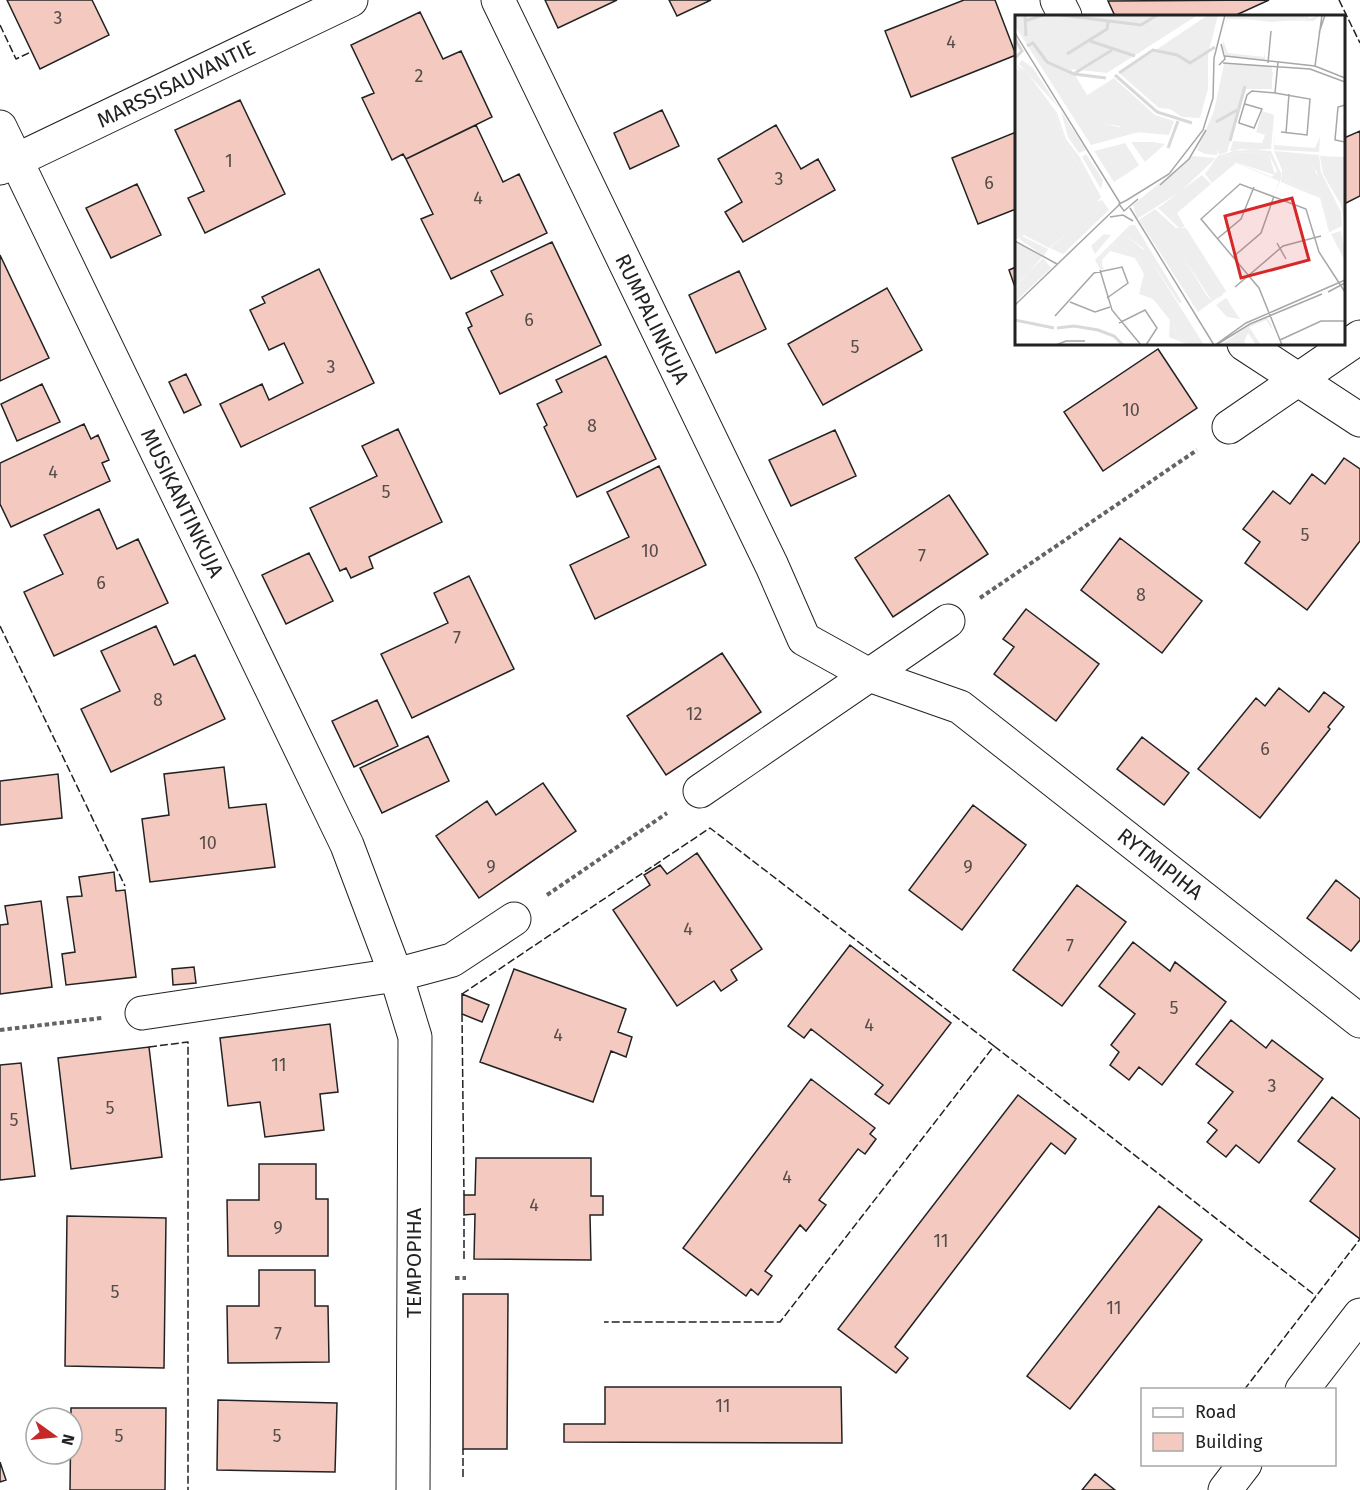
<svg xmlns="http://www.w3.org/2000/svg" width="1360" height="1490" viewBox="0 0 1360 1490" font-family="'Fira Sans',sans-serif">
<rect width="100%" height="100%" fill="#fff"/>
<!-- building -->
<path fill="#f3c9c0" stroke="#222" stroke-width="1.5" d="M7,0H92L109,35L40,69Z
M545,0H617L558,28Z
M669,0H711L677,16Z
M964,0H995L1016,55L911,97L885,31Z
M1269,0L1234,16H1115L1108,1Z
M420,12L443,59L461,51L492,117L406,159L403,154L392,160L362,98L374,93L351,45Z
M240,100L285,194L205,233L188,198L204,191L175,130Z
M662,110L679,146L630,169L614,133Z
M476,125L503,182L519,174L547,233L451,279L421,219L433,214L406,159Z
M776,125L801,169L818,159L835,190L743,242L725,212L742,202L718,159Z
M1360,131V196L1344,204V138Z
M1016,132V209L978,224L952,158Z
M137,184L161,235L111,258L86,208Z
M552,242L601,345L500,394L468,328L472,326L466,313L503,295L491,271Z
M0,255L49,358L0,381Z
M1016,267V290L1009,270Z
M319,269L374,383L241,447L220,404L262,384L269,400L303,383L284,343L269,350L250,310L265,303L262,297Z
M739,271L766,329L716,353L689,295Z
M887,288L922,350L823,405L788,344Z
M1158,349L1197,408L1103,471L1064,412Z
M606,356L656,459L577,497L544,427L547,425L537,404L562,392L556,380Z
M186,374L201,405L184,413L169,382Z
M42,384L60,422L17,441L1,404Z
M84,424L91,439L98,435L109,460L102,463L110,481L11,527L0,504V463Z
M398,429L442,522L369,557L373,568L351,578L346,568L340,571L310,508L377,476L362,446Z
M835,430L856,476L791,506L769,460Z
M1344,458L1360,469V541L1307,610L1245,563L1260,542L1243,529L1273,491L1290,504L1312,474L1325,484Z
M659,466L706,565L595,619L570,565L629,537L607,492Z
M949,495L988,554L893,617L855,558Z
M99,509L117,549L138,539L168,603L54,656L24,592L63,574L44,535Z
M1120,538L1202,601L1162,653L1081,590Z
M309,553L333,601L286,624L262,575Z
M469,576L514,669L412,718L381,654L448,623L434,593Z
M1026,609L1099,664L1056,721L994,674L1014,647L1003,639Z
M156,626L174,665L195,655L225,719L111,772L81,709L120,691L101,651Z
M722,653L761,712L666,775L627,716Z
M1279,688L1309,712L1324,692L1344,707L1328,727L1330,729L1260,818L1198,769L1256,698L1265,706Z
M377,700L398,746L354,767L332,721Z
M428,736L449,781L382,813L360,768Z
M1142,737L1189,773L1164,805L1117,769Z
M224,767L229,808L266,804L275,867L150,882L142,819L169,815L164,774Z
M58,774L62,818L0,825V781Z
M543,783L576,831L479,898L436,836L487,801L496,815Z
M973,805L1026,845L962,930L909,890Z
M697,853L762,949L731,970L737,980L721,991L714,981L677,1006L613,910L650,885L644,875L660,865L667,874Z
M114,872L116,891L125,890L136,977L66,985L62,954L75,952L67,897L82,896L79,877Z
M1336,880L1360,899V940L1351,951L1307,918Z
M1077,885L1126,922L1062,1006L1013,970Z
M41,901L52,987L0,994V925L8,924L5,906Z
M1133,942L1170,971L1175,962L1226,1002L1162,1085L1139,1067L1129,1080L1110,1065L1119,1052L1111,1045L1135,1014L1099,986Z
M850,945L951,1023L889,1104L875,1094L883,1085L811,1029L804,1038L788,1026Z
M194,967L196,983L173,985L172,969Z
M514,969L626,1009L618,1032L632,1037L626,1057L611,1051L593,1102L480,1062Z
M462,994L489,1005L482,1022L462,1014Z
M1231,1020L1266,1048L1272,1040L1323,1079L1259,1163L1236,1145L1226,1157L1207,1142L1217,1130L1208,1123L1233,1092L1196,1064Z
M330,1024L338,1092L320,1094L324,1130L265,1137L260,1102L228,1106L220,1038Z
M149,1047L162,1157L71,1169L58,1058Z
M21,1063L35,1176L0,1180V1065Z
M811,1079L875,1128L870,1134L876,1139L865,1154L858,1149L819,1200L826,1205L806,1231L800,1225L765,1271L772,1276L758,1295L751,1289L746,1296L683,1248Z
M1018,1095L1076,1139L1065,1154L1051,1143L895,1347L908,1358L896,1373L838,1329Z
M1332,1097L1360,1119V1239L1310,1201L1335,1169L1298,1141Z
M476,1158H591V1196H603V1215H590L591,1260L474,1259L475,1214L464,1215V1195H475Z
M259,1164H316V1199H328V1256H228L227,1200H259Z
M1159,1206L1202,1240L1070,1409L1027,1376Z
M67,1216L166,1218L164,1368L65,1366Z
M259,1270H315V1306H328L329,1362L228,1363L227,1306H259Z
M463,1294H508L507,1449H463Z
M605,1387H841L842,1443L564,1442V1424H605Z
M218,1400L337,1403L335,1472L217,1470Z
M71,1408H166L165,1490H70Z
M0,1462L6,1480L0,1482Z
M1095,1474L1115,1490H1082Z"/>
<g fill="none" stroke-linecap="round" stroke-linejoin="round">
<defs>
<path id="street" d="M498,0L772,566L804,639L869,675L960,707L1360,1021
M1057,0L1065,16
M0,127L347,845L396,975L415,1037L413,1490
M0,168L351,0
M1244,344L1360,420
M1229,427L1360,337
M700,791L948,621
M142,1013L396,975L452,960L514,919
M1302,1390L1360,1315
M1225,1490L1245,1464"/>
</defs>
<!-- street casing -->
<use href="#street" stroke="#222" stroke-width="35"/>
<!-- path -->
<path stroke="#646464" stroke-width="4" stroke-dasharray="4.5 3" stroke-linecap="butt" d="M980,598L1197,450
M547,895L667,813
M0,1030L102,1018
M455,1278H466"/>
<!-- street -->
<use href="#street" stroke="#fff" stroke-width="33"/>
<!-- fence -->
<path stroke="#222" stroke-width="1.5" stroke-dasharray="8 3" stroke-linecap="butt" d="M1339,0L1360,43
M0,25L16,59L31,52
M0,626L125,886
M462,994L710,828L994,1046L780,1322H604
M462,1014L464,1195
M994,1046L1316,1296
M149,1047L188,1042V1490
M464,1259V1215
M1244,1390L1360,1239
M463,1477V1449"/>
</g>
<g text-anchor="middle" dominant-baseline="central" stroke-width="4.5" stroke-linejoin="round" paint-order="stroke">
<!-- number labels -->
<g font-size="18" fill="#564c4a">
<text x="58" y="18">3</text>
<text x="951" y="42">4</text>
<text x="419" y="76">2</text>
<text x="229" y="161">1</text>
<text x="779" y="179">3</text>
<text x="989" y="183">6</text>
<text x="478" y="198">4</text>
<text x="529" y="320">6</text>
<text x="855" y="347">5</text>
<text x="331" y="367">3</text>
<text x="1131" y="410">10</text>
<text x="592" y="426">8</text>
<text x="53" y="472">4</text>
<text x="386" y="492">5</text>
<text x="1305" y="535">5</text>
<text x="650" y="551">10</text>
<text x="922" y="556">7</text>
<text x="101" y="583">6</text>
<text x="1141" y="595">8</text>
<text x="457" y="638">7</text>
<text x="158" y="700">8</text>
<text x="694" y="714">12</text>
<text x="1265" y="749">6</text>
<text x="208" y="843">10</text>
<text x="491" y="867">9</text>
<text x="968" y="867">9</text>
<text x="688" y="929">4</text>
<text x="1070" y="946">7</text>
<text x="1174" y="1008">5</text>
<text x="869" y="1025">4</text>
<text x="558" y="1035">4</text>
<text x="279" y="1065">11</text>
<text x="1272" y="1086">3</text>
<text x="110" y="1108">5</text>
<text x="14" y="1120">5</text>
<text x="787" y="1177">4</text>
<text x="534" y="1205">4</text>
<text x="278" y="1228">9</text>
<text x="941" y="1241">11</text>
<text x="115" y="1292">5</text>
<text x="1114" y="1308">11</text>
<text x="278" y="1334">7</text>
<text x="723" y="1406">11</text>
<text x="119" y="1436">5</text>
<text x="277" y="1436">5</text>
</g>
<!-- street labels -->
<g font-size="21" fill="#222" stroke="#fff">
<text transform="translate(176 84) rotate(-26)">MARSSISAUVANTIE</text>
<text transform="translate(652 319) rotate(64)">RUMPALINKUJA</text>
<text transform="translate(182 503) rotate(64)">MUSIKANTINKUJA</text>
<text transform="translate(1160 864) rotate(38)">RYTMIPIHA</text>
<text transform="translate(414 1263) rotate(-90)">TEMPOPIHA</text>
</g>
</g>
<!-- overview -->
<g transform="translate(1015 15)">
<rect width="330" height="330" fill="#fff"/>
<path d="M0,0H23L90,109L124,117L76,130L0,11ZM212,0L289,5L305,0L299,6L212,4L208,25L213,38L249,42L250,36V45L212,41L207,33ZM0,49L11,56L42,98L51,124L64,141L86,182L82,187L87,185L94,195L48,239L35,233L59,213L34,233L9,220L0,225V81L50,201L80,179L50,127L41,101ZM209,49L257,51V74H231L212,137L204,140L203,134L202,140L190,139L182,135L199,96ZM247,96L259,100L256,134L215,136L218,126L247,128L250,120L241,117ZM260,117V130L300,133L305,122L304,137L259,135ZM103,130L119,154L99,167L79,136ZM225,134L256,136L266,158V164L259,179L264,166L221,148L197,168L190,159L203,141ZM226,137L254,139L262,156L257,162L220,147L192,159L205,143ZM259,136L304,140L306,157L326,197L327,211L315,217L300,221L314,217L305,183L266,167L267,155ZM301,155L304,163L315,216L306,180L273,168L277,162ZM177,141L201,143L166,176L122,204L118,190ZM305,141L330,142V209L326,190L308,159ZM187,160L196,169L162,198L170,212L164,213L143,193ZM140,194L161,213H171L211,276L225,266L183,297L124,205ZM156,222L207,279V280L197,286L192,281ZM115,210H120L167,287L164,288L128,233L109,219L130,236L189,330H174L161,318L157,299L122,242L99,229L84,244L89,254H85L80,245ZM7,221L33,234L29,241L4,224ZM3,227L27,242L0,273V228ZM28,243L36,253L0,287V275L7,264ZM251,303L254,305L259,317L251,305L234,312L246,330H241L233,318L229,327L233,330H206L233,311Z" fill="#eee" fill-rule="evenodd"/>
<path d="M23,0H183L92,58L56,54ZM193,0H203L193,40V74L185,103L167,102L155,94L144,93L105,59ZM221,0H295L293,4L256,7L222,3ZM7,45L18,53L44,93L4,49ZM220,52L233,54L238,70L230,71L220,59H213ZM235,54L258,57L256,74L247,73ZM99,63L140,100L159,106L154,120L110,116L104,111L90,109L71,81ZM211,77L225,82L212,124L199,119ZM46,96L71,135L64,138L53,122ZM116,127H138L150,129L130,147ZM110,128L124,150L119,154L103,130ZM226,137L254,139L260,160L220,147L197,165L191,159L205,143ZM71,139L88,165L86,174L67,142ZM283,142L294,146L316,183L325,210L315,216L306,180L273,168L277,162L276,145ZM310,143L330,145V200L329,189L309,155ZM187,162L191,169L162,196L156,186ZM326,216L330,238V246L316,219ZM164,218L208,280L197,286L157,225ZM89,219L96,220L80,239L76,231ZM99,229L122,242L157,299L161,318L174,330L154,322L155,305L138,284L124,279L129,259L120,243L95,236L87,245V252L84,244ZM211,283L225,304L212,302L201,290Z" fill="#eee"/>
<path d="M0,53L11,59L41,101L50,127L80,179L46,205L30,230L13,220L11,202L0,203Z" fill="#eee"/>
<path fill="none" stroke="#d9d9d9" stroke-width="3" d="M10,0L11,21M46,0L126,10L142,0M10,6L28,0M0,24L7,36L0,43M75,26L120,41M12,31L18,28L32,47L59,59L91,63M52,39L92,14L93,7M60,58L97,35M104,58L138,35L162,40L175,48L200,32M100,60L142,97L177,108M201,107L222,95M215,126L230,71M153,133L163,106M0,305L39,313M42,313L59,311L83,315L99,321L108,330"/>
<path fill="none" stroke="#a7a7a7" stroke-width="1.5" d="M0,18L105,188M304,18L310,0M210,41L300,51L330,63M208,48L295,54L330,67M253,48L256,16M204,50L210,44L206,29M300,51L307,0M260,78L295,84L292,120L266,117M230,89L247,94L239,113L224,108V107L232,80L237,76L260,78L263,47M330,90L323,92L320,125L330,127M271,118L274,79M145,170L174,144L191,115M112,185L154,159L188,115L198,83L199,43L210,0M112,185L104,189L109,196L123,184M115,193L199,330M95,202L108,200L118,206M202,224L226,204L239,172M0,226L42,249M262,228L271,244M218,242L246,218L259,181M85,255L97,295L126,330M220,272L268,231L306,221M313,277L330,268M55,287L80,297L95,292M0,290L104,190M40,301L79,258L107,252L113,268L92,283M104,308L130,295L142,313L131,330M265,325L306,306H330M41,330L51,326H70M200,330L231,308L330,265M201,330L235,309L307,279M267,330L244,273L186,204L225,169L291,194L304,237L330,277"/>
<path fill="#d62828" fill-opacity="0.15" stroke="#d62828" stroke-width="3" d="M277,183L294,245L226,263L210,201Z"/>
<rect width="330" height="330" fill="none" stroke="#222" stroke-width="3"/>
</g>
<!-- legend -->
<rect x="1141" y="1388" width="195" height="78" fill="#ffffff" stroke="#a7a7a7" stroke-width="1.5"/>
<rect x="1153" y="1408" width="30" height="9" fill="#ffffff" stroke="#a7a7a7" stroke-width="1.5"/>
<text x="1195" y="1418" font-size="18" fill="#222222">Road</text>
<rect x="1153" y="1433" width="30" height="18" fill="#f3c9c0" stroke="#a7a7a7" stroke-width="1.5"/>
<text x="1195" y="1448" font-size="18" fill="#222222">Building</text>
<!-- north arrow -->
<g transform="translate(54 1436) rotate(105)"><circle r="28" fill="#ffffff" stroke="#a7a7a7" stroke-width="1.5"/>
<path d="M0-4.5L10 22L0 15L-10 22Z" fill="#c62828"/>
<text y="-9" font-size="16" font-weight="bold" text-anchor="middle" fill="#222222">N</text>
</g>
</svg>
